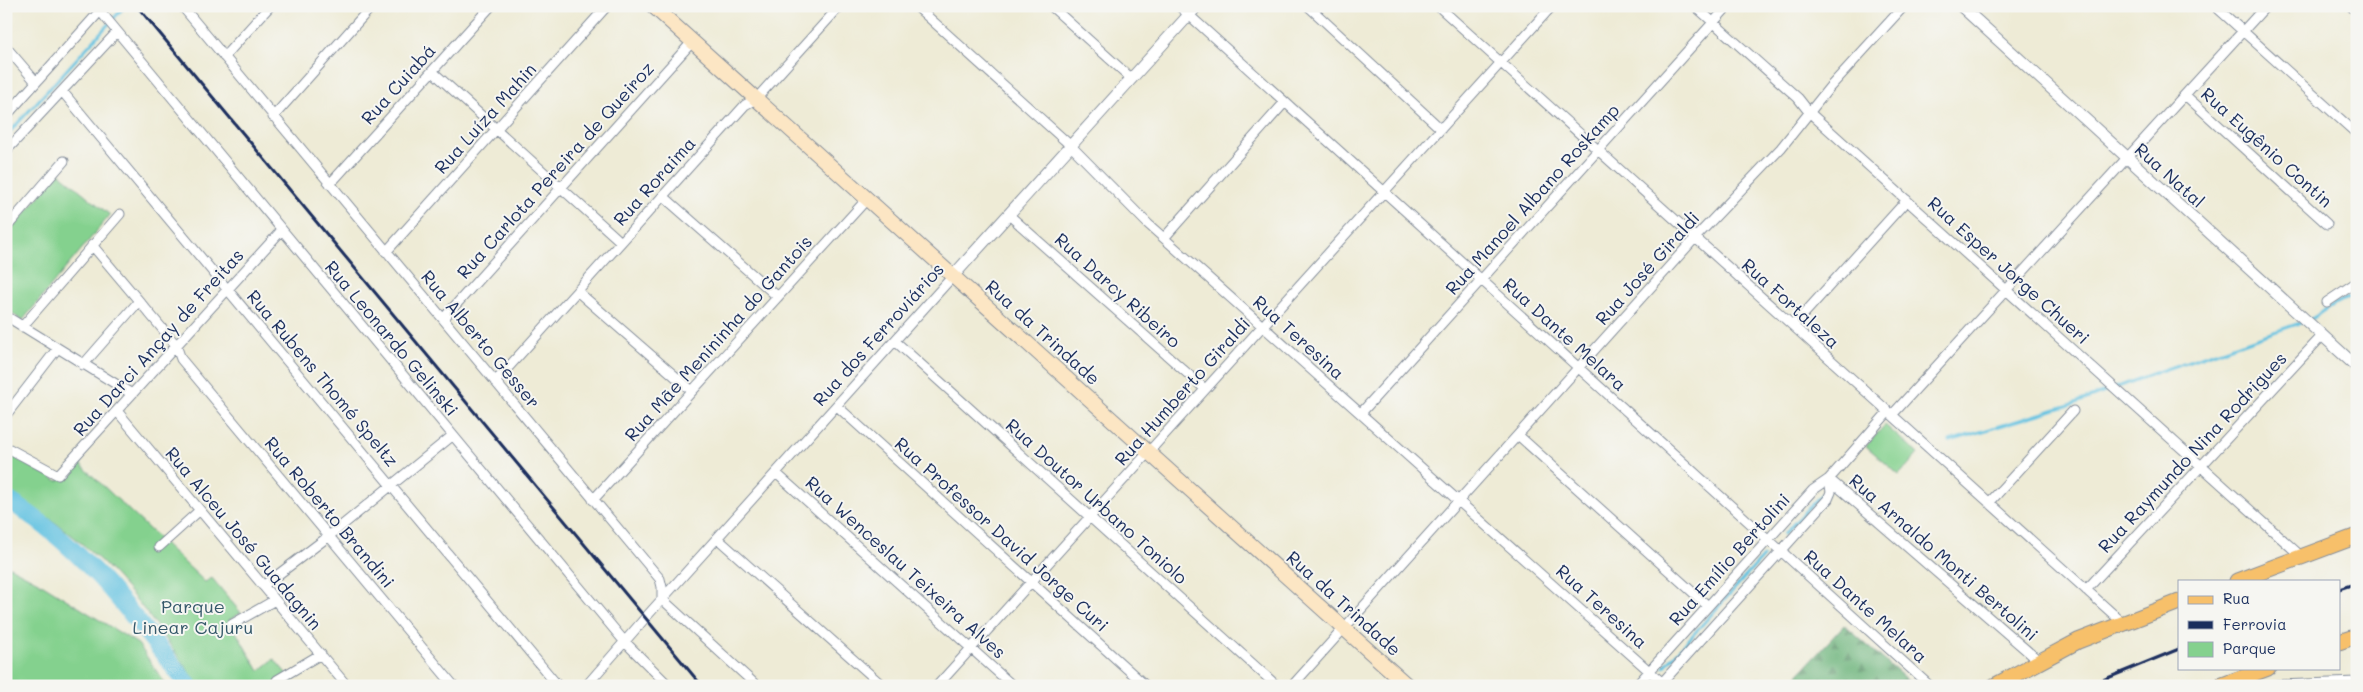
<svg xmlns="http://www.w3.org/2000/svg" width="2363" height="692" viewBox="0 0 2363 692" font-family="Mali,sans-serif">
<defs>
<pattern id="forest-firs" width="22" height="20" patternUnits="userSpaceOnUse" patternTransform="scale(1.25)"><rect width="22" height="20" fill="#6bb379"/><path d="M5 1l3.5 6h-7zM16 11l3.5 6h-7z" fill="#579266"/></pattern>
</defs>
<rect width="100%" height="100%" fill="#f6f6f2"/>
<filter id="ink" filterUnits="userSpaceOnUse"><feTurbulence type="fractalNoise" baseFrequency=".02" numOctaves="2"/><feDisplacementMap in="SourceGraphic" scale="10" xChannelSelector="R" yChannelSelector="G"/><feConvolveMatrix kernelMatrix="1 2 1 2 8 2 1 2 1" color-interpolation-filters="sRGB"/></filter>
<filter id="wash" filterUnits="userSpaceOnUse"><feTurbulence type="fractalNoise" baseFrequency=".0096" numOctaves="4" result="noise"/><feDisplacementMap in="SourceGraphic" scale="20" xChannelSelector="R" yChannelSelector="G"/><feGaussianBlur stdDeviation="1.12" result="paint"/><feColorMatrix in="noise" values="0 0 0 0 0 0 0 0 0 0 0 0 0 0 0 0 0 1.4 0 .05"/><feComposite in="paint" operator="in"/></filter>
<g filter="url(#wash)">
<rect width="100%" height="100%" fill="#eeebd6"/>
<!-- forest -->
<path fill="url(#forest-firs)" stroke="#43716c" d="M1844,625L1914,686H1801L1794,679Z"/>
<!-- park -->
<path fill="#84d18e" stroke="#508076" d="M59,173L110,215L22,321L6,308V236Z
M1885,425L1918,454L1899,475L1866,446Z
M6,453L58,481L78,462L205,582L212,578L241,613L229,620L259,671L274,659L297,686H199C176,654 154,620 128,590C94,550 53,517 6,492Z
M6,565L40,583L138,644L167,686H6Z"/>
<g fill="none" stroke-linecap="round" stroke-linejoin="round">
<!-- stream -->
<path stroke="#63c2e1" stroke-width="3" d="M6,136L125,6
M2309,320C2324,313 2340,296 2357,297
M1950,441L2073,404L2160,371L2303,322
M1784,534L1821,495
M1664,667L1763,557"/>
<!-- river -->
<path stroke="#63c2e1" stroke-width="18" d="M6,499C83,545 134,617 189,686"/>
</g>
</g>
<g filter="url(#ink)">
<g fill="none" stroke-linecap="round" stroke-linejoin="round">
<defs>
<path id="minor" d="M96,6L624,641L669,686
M182,6L660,579L662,587V599L757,686
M916,6L1071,146L1148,224L1666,686
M1051,6L1132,79
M1179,6L1930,686
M1308,6L1441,129
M1438,6L2123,623
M1695,6L1798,98L1809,112L2302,557
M2215,6L2357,134
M2351,6L2357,12
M6,47L36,82
M224,57L270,6
M432,71L621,242
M62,91L558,686
M2185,95L2327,224
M6,116L100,11
M273,117L372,6
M6,151L117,32
M330,184L491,6
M663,196L778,297
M1009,215L1205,389
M6,228L64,161
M1164,238L1285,102
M92,245L176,345L181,359L454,686
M386,252L607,6
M577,291L692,391
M2327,302L2357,282
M6,316L132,394
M443,319L692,42
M1793,326L1907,200
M22,327L120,214
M895,341L1277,686
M83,365L139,301
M495,382L745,105L756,99L840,6
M837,406L1146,686
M117,411L347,686
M1361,413L1728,6
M6,415L57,349
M1892,415L2266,6
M1518,435L1708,606
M6,447L58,475L281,231
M776,473L1013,686
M1829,479L2039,661
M593,500L867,199
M1989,503L2073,411
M717,538L883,686
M159,547L200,510
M263,586L329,536L452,436
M2086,590L2322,336
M231,625L275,600
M277,680L321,654
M1660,685L1828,499L1831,492L1829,479
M586,686L646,617L953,276
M937,686L1552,6
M1292,686L1695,238L1781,148L1829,88L1904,6
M1636,686L1813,490L1829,479L1888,412"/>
<path id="tertiary" d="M1961,6L2357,367
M953,276L1197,6
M2277,686L2357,683"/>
<path id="secondary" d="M653,6L1408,686"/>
<path id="primary" d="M2237,581L2357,536
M2339,642L2357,636
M1994,686L2078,641L2179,602
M2220,686L2268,668"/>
</defs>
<!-- minor casing -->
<use href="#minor" stroke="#848d9a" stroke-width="11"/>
<!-- tertiary casing -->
<use href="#tertiary" stroke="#848d9a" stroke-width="13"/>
<!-- secondary casing -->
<use href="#secondary" stroke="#848d9a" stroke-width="16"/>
<!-- primary casing -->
<use href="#primary" stroke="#848d9a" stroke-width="17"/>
<!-- minor -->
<use href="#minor" stroke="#fff" stroke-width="9"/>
<!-- tertiary -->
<use href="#tertiary" stroke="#fff" stroke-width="11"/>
<!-- secondary -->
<use href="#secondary" stroke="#fce6c4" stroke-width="14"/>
<!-- primary -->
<use href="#primary" stroke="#f7c06b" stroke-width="15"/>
<!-- rail -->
<path stroke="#1b2f5e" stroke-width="3" d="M137,6L702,686
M2339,589L2357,583
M2088,686L2179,649"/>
</g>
</g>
<g text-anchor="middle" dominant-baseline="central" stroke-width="4" stroke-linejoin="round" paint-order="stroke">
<!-- street labels -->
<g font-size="18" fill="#1b2f5e" stroke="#f6f6f2">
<text transform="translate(398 84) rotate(-48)">Rua Cuiabá</text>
<text transform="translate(485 118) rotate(-48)">Rua Luíza Mahin</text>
<text transform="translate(2267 147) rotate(42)">Rua Eugênio Contin</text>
<text transform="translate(555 170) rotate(-48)">Rua Carlota Pereira de Queiroz</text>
<text transform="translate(2170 175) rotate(42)">Rua Natal</text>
<text transform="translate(654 181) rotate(-48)">Rua Roraima</text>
<text transform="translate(1532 199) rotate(-48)">Rua Manoel Albano Roskamp</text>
<text transform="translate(1647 268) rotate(-48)">Rua José Giraldi</text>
<text transform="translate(2009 270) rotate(42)">Rua Esper Jorge Chueri</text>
<text transform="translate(1118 290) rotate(42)">Rua Darcy Ribeiro</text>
<text transform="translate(1791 303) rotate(42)">Rua Fortaleza</text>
<text transform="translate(1043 332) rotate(42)">Rua da Trindade</text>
<text transform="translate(878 334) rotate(-48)">Rua dos Ferroviários</text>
<text transform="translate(1565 334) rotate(42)">Rua Dante Melara</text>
<text transform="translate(1299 337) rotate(42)">Rua Teresina</text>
<text transform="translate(392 338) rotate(50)">Rua Leonardo Gelinski</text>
<text transform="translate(718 338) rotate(-48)">Rua Mãe Menininha do Gantois</text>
<text transform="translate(481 339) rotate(50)">Rua Alberto Gesser</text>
<text transform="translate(158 342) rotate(-48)">Rua Darci Ançay de Freitas</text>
<text transform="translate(323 378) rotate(50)">Rua Rubens Thomé Speltz</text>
<text transform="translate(1182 391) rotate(-48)">Rua Humberto Giraldi</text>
<text transform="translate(2192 452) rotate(-47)">Rua Raymundo Nina Rodrigues</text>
<text transform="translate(1097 501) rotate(42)">Rua Doutor Urbano Toniolo</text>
<text transform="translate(330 512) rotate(50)">Rua Roberto Brandini</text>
<text transform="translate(1002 534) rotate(42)">Rua Professor David Jorge Curi</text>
<text transform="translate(244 538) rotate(50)">Rua Alceu José Guadagnin</text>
<text transform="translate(1944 557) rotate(41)">Rua Arnaldo Monti Bertolini</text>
<text transform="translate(1729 559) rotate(-48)">Rua Emílio Bertolini</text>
<text transform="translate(906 567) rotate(42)">Rua Wenceslau Teixeira Alves</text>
<text transform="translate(1344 603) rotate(42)">Rua da Trindade</text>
<text transform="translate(1602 606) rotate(42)">Rua Teresina</text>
<text transform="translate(1866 606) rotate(42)">Rua Dante Melara</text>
</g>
<!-- park labels -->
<g font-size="18" fill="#35586a" stroke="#f6f6f2">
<text x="193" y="606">Parque<tspan x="193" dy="21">Linear Cajuru</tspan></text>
</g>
</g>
<!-- margin -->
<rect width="2363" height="692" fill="none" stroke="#f6f6f2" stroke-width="25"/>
<!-- legend -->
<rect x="2178" y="580" width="162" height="90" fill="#f6f6f2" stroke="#9ea6b7"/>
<rect x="2188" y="596" width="25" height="8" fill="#f7c06b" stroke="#9ea6b7"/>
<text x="2223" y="604" font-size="15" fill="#1b2f5e">Rua</text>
<rect x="2188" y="621" width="25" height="8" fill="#1b2f5e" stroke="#9ea6b7"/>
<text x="2223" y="630" font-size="15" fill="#1b2f5e">Ferrovia</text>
<rect x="2188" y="642" width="25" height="15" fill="#84d18e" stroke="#9ea6b7"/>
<text x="2223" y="654" font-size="15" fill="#1b2f5e">Parque</text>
</svg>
